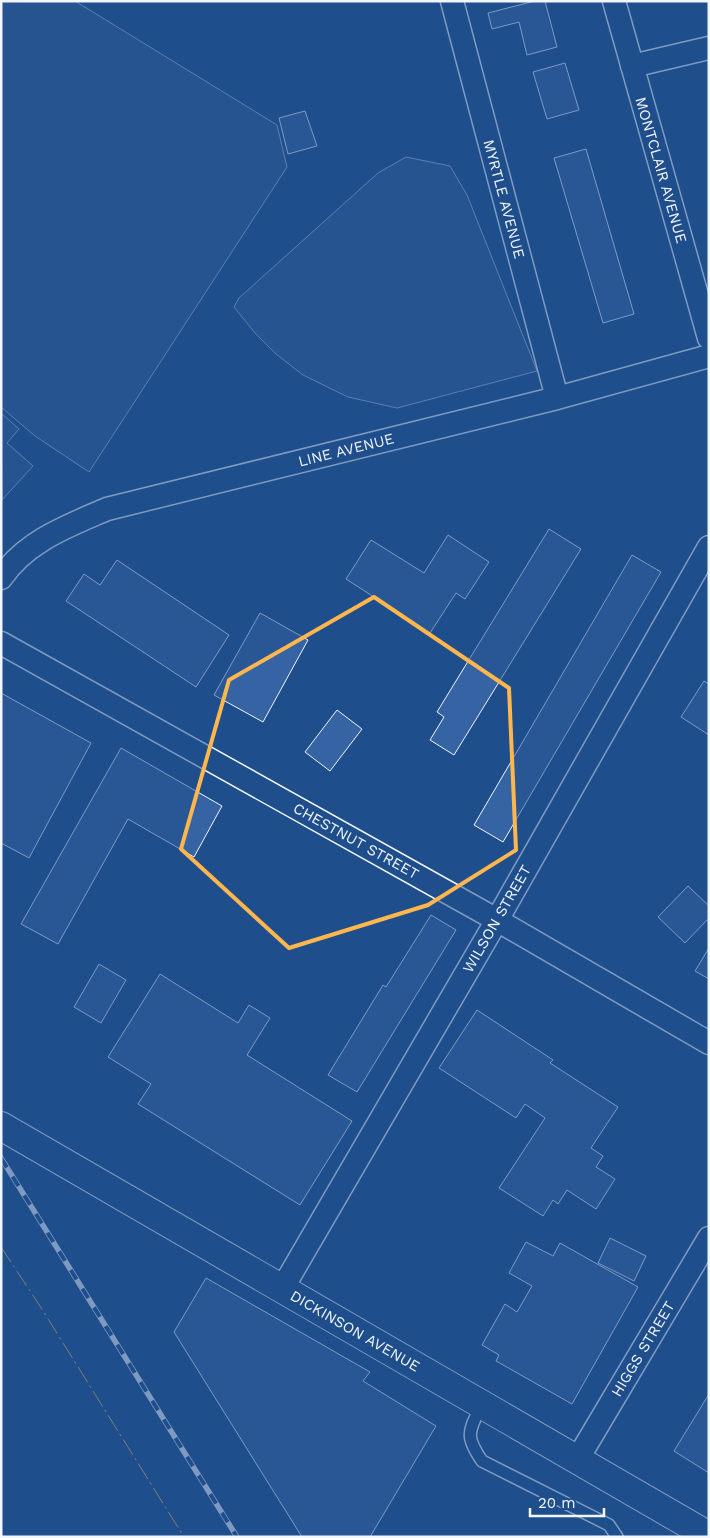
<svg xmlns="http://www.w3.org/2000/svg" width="710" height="1538" viewBox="0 0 710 1538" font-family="'Work Sans',sans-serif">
<rect width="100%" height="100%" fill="#1f4e8c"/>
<!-- built -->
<path fill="#305b95" stroke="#a8bbd7" d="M1,1H75L277,125L287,167L89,472L35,436L1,407Z
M406,157L450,166L467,195L537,371L397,408L348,397L303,375L276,354L255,333L234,307L239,298L378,173Z
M1,413L19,429L7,443L33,466L2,500Z"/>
<!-- building -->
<path fill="#3563a3" stroke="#f2f6ff" d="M535,1H545L557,47L527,55L519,22L492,29L488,13Z
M565,63L579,110L547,119L533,72Z
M305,111L317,146L288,154L279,118Z
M586,149L634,314L603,323L554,158Z
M549,529L581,549L454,755L430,740L444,717L437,712Z
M448,535L489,562L465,599L456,593L430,633L346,579L371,540L424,573Z
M632,555L661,572L503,842L474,825Z
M117,560L229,635L196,687L66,601L84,574L100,585Z
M260,613L308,640L263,722L214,695Z
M704,681L709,684V735L681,717Z
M1,693L91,743L29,858L1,843Z
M337,710L362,729L330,771L305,752Z
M121,748L222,806L194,857L128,819L58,944L21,924Z
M688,886L709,906V918L685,943L658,917Z
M431,915L456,930L357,1092L328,1075L383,985L386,987Z
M709,948V979L695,971Z
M99,964L126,980L101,1023L74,1007Z
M160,974L238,1023L249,1005L270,1018L247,1055L352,1121L300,1205L138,1104L151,1084L108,1057Z
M477,1010L553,1060L550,1063L618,1107L591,1148L603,1156L596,1167L615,1179L596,1209L567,1190L558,1204L553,1200L543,1216L499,1188L545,1118L525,1104L516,1118L439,1068Z
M610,1238L646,1256L634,1281L598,1263Z
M526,1242L553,1256L560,1243L638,1287L572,1404L496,1361L499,1355L482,1345L505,1304L517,1312L532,1286L509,1273Z
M206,1278L370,1372L363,1381L436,1426L370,1537H302L174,1332Z
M709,1394V1473L674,1451Z"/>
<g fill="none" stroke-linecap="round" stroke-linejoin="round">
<defs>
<path id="service" d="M482,1404C469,1431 464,1435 482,1461L609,1525L617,1537"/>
<path id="minor" d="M452,1L557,398
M614,1L709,338
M632,66L709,48
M1,578C26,541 68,526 107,509L557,398L709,356
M1,643L497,920L709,1043
M282,1289L497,920L709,547
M577,1460L709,1238"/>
<path id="secondary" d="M1,1126L709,1536"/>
</defs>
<!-- service casing -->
<use href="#service" stroke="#f2f6ff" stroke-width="14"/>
<!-- minor casing -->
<use href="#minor" stroke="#f2f6ff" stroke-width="25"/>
<!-- secondary casing -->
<use href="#secondary" stroke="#f2f6ff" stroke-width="30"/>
<!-- service -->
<use href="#service" stroke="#1f4e8c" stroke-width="11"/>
<!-- minor -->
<use href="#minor" stroke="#1f4e8c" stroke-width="22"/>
<!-- secondary -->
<use href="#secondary" stroke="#1f4e8c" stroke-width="28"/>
<defs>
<path id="rail" d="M1,1158L237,1537"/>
</defs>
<!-- rail casing -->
<use href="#rail" stroke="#f2f6ff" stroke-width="5.5"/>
<!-- rail -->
<use href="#rail" stroke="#1f4e8c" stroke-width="4" stroke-dasharray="11" stroke-linecap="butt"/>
<!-- power -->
<path stroke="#ffb74d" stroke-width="1" stroke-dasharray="18 4 2.5 4" stroke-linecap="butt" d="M1,1247L40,1306L184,1537"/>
</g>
<!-- marked area -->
<path d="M0 0H710V1538H0ZM374,597L509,688L516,850L428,905L289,948L181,849L229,680Z" fill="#1f4e8c" fill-opacity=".55" fill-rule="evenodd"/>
<path fill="none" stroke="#ffb74d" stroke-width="4" stroke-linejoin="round" d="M374,597L509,688L516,850L428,905L289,948L181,849L229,680Z"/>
<g text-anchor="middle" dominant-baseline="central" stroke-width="4" stroke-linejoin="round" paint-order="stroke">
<!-- street labels -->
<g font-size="15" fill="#f2f6ff" stroke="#1f4e8c">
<text transform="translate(661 170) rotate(74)">MONTCLAIR AVENUE</text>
<text transform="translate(504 199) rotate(75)">MYRTLE AVENUE</text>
<text transform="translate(346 450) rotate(-14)">LINE AVENUE</text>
<text transform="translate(356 841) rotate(29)">CHESTNUT STREET</text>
<text transform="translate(497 919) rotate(-60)">WILSON STREET</text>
<text transform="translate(355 1331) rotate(30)">DICKINSON AVENUE</text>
<text transform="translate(643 1349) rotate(-59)">HIGGS STREET</text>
</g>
</g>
<!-- border -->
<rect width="710" height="1538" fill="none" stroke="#f2f6ff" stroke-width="5"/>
<!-- scale -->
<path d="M530 1508v8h74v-8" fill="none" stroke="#f2f6ff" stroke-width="2.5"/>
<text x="538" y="1508" font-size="15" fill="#f2f6ff" stroke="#1f4e8c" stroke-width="4" paint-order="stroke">20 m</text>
</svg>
